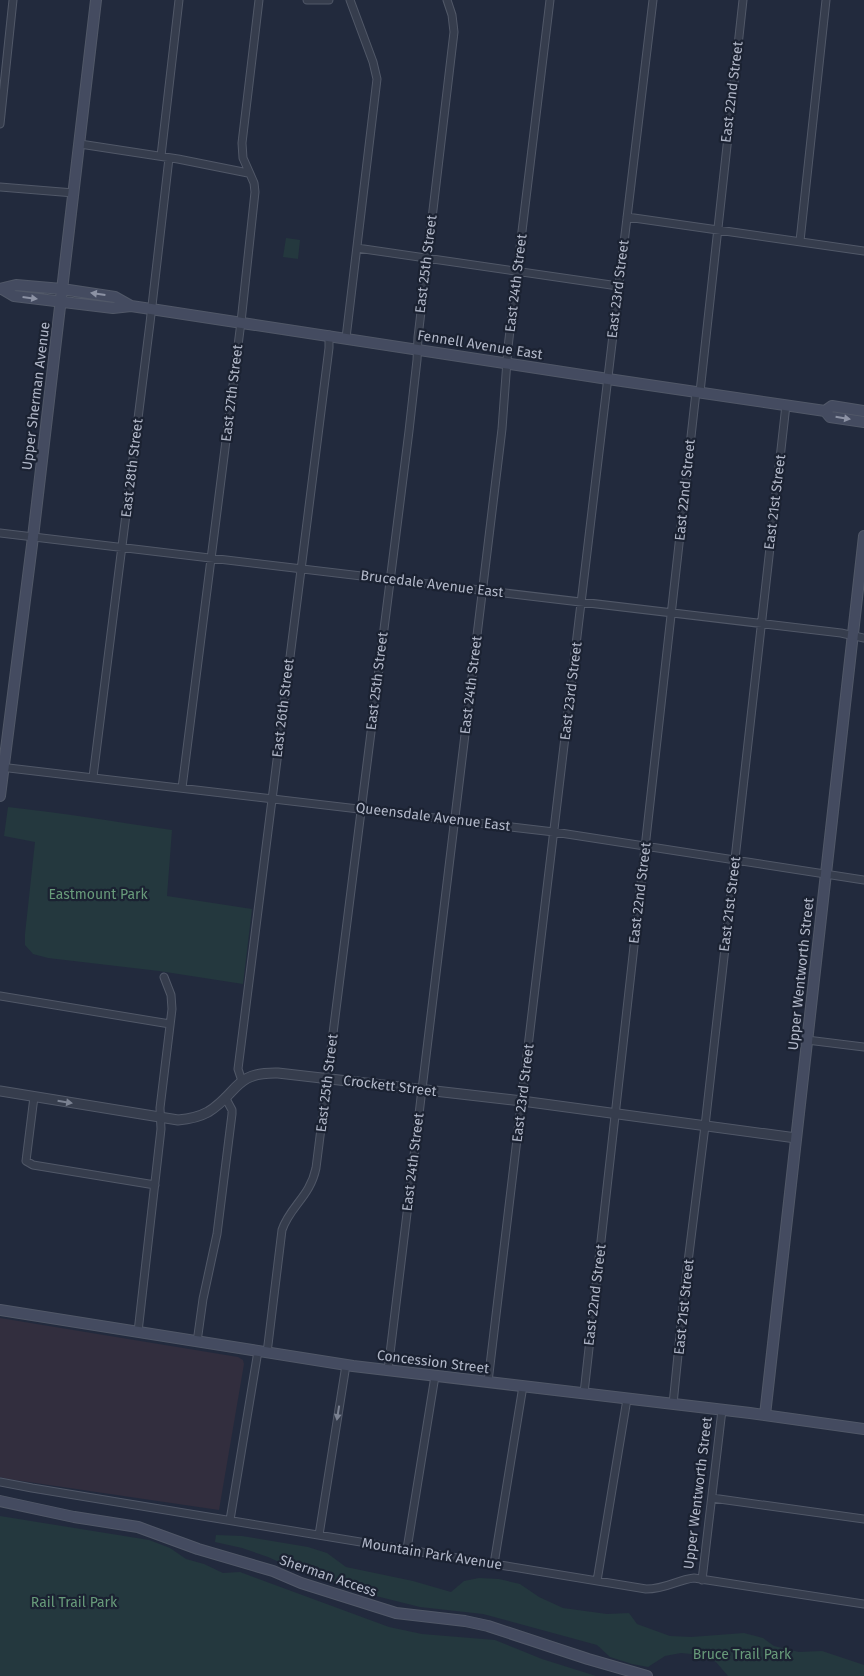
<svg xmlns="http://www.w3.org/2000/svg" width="864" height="1676" viewBox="0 0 864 1676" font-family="'Fira Sans',sans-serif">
<rect width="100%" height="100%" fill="#222a3d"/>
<!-- medical -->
<path fill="#322e3e" d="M0,1318L238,1357L243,1360L244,1364L219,1510L8,1479L0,1477Z"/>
<!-- green -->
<path fill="#24383e" d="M286,238L300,240L298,259L283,257Z
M8,807C63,813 117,822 172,830L167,896L252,909L243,984L159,971L48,958L33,954L25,945V934L35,842L4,836Z
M0,1516L149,1540L170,1548L186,1559L204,1564L223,1573L240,1572L389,1627L422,1634L495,1640L542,1659L596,1676H0Z
M216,1535L242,1536L308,1547L327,1553L346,1567L413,1581L451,1592L464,1581L479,1578L499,1579L520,1584L539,1597L563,1608L607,1614L629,1613L637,1624L670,1636L691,1637L744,1633L763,1638L774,1646L799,1652L822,1651L864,1665V1676H728L716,1662L701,1655L681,1653L665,1656L648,1667L632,1664L610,1657L597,1645L483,1614L420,1607L360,1592L297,1570L268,1557L242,1548L215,1542Z"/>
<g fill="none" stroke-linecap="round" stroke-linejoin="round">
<defs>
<path id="minor" d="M307,0H329
M0,124L13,0
M80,144L178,159L248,173
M161,156L179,0
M0,187L74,193
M627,217L864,251
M800,241L826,0
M357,248L618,286
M346,338L377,79L373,62L350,0
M700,392L743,0
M0,533L841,633L864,638
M0,767L554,832L864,880
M93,777L150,323L169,158
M182,788L241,322L255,192L254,183L243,158L242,143L259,0
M0,996L170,1024
M807,1040L864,1047
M242,1081L238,1069L329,348V335
M34,1097L26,1161L33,1165L155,1185
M138,1332L161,1129L160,1108L172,1009L171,995L164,977
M197,1342L203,1299L217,1234L232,1114V1110L225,1097
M267,1353L282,1230C290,1206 310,1197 316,1168L409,431L417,360L418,337L454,32L452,15L447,0
M388,1370L502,429L508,347L550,0
M488,1382L653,0
M584,1393L696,392
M673,1404L685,1286L705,1126L786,405
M0,1482L32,1488L646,1589C667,1589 676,1580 694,1578L864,1604
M712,1498L864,1519
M230,1520L258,1351
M319,1535L346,1365
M407,1549L435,1376
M494,1564L523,1386
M702,1580L722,1410
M597,1581L627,1399"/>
<path id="tertiary" d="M0,1091L178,1120C189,1119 199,1117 208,1112C239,1093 233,1072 278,1073L522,1101L796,1138"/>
<path id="secondary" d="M0,289L16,285L62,289L115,297L131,306
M2,289L14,296L113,308L131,306L151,309L608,379L825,411L832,406L864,411
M825,411L830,417L864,422
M0,796L33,537L96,0
M0,1310L353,1366L750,1413L864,1429
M765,1415L864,536
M0,1501L74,1517L138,1527L198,1549L273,1571L301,1583L396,1613L465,1621L488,1626L588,1659L647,1676"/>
</defs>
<!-- minor casing -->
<use href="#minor" stroke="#515868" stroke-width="9"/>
<!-- tertiary casing -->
<use href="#tertiary" stroke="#515868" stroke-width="11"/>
<!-- secondary casing -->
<use href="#secondary" stroke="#515868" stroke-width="12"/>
<!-- minor -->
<use href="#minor" stroke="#363d4d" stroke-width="7"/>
<!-- tertiary -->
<use href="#tertiary" stroke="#363d4d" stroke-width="9"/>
<!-- secondary -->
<use href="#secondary" stroke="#444b60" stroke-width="10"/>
</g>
<!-- one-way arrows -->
<defs><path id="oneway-solid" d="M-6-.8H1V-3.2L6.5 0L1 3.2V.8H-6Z" transform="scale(1.25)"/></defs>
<g fill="#8c92a4">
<use href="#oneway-solid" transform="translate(98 294) rotate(-172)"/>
<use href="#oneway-solid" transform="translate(30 298) rotate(7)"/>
<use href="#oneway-solid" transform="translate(843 418) rotate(9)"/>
</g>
<g fill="#7a8191">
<use href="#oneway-solid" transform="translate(65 1102) rotate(9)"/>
<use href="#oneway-solid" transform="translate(338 1413) rotate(99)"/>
</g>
<g text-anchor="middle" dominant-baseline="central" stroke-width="4.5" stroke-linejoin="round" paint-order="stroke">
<!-- street labels -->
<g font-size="14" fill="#b2b8c9" stroke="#1b2232">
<text transform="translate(732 92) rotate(-83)">East 22nd Street</text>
<text transform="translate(426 264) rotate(-83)">East 25th Street</text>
<text transform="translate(516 283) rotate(-83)">East 24th Street</text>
<text transform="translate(618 289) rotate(-83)">East 23rd Street</text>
<text transform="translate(480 345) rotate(9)">Fennell Avenue East</text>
<text transform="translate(232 393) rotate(-83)">East 27th Street</text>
<text transform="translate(36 396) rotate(-83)">Upper Sherman Avenue</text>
<text transform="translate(132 468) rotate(-83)">East 28th Street</text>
<text transform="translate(685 490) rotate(-84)">East 22nd Street</text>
<text transform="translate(775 502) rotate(-83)">East 21st Street</text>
<text transform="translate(432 584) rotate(7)">Brucedale Avenue East</text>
<text transform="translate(377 681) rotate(-83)">East 25th Street</text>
<text transform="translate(471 685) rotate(-83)">East 24th Street</text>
<text transform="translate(571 691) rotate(-83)">East 23rd Street</text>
<text transform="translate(283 708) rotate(-83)">East 26th Street</text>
<text transform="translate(433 817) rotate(7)">Queensdale Avenue East</text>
<text transform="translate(640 893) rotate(-83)">East 22nd Street</text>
<text transform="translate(730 904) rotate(-83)">East 21st Street</text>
<text transform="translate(801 974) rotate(-84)">Upper Wentworth Street</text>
<text transform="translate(327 1083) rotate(-83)">East 25th Street</text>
<text transform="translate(390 1086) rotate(7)">Crockett Street</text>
<text transform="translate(523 1093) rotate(-83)">East 23rd Street</text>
<text transform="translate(413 1162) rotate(-83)">East 24th Street</text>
<text transform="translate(595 1295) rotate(-83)">East 22nd Street</text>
<text transform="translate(684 1307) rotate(-84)">East 21st Street</text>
<text transform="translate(433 1362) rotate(7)">Concession Street</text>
<text transform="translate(698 1493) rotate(-83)">Upper Wentworth Street</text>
<text transform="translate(432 1554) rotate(9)">Mountain Park Avenue</text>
<text transform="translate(328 1576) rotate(19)">Sherman Access</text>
</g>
<!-- park labels -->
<g font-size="14" fill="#689b7a" stroke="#1b2232">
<text x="98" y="894">Eastmount Park</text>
<text x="74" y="1602">Rail Trail Park</text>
<text x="742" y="1654">Bruce Trail Park</text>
</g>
</g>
</svg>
